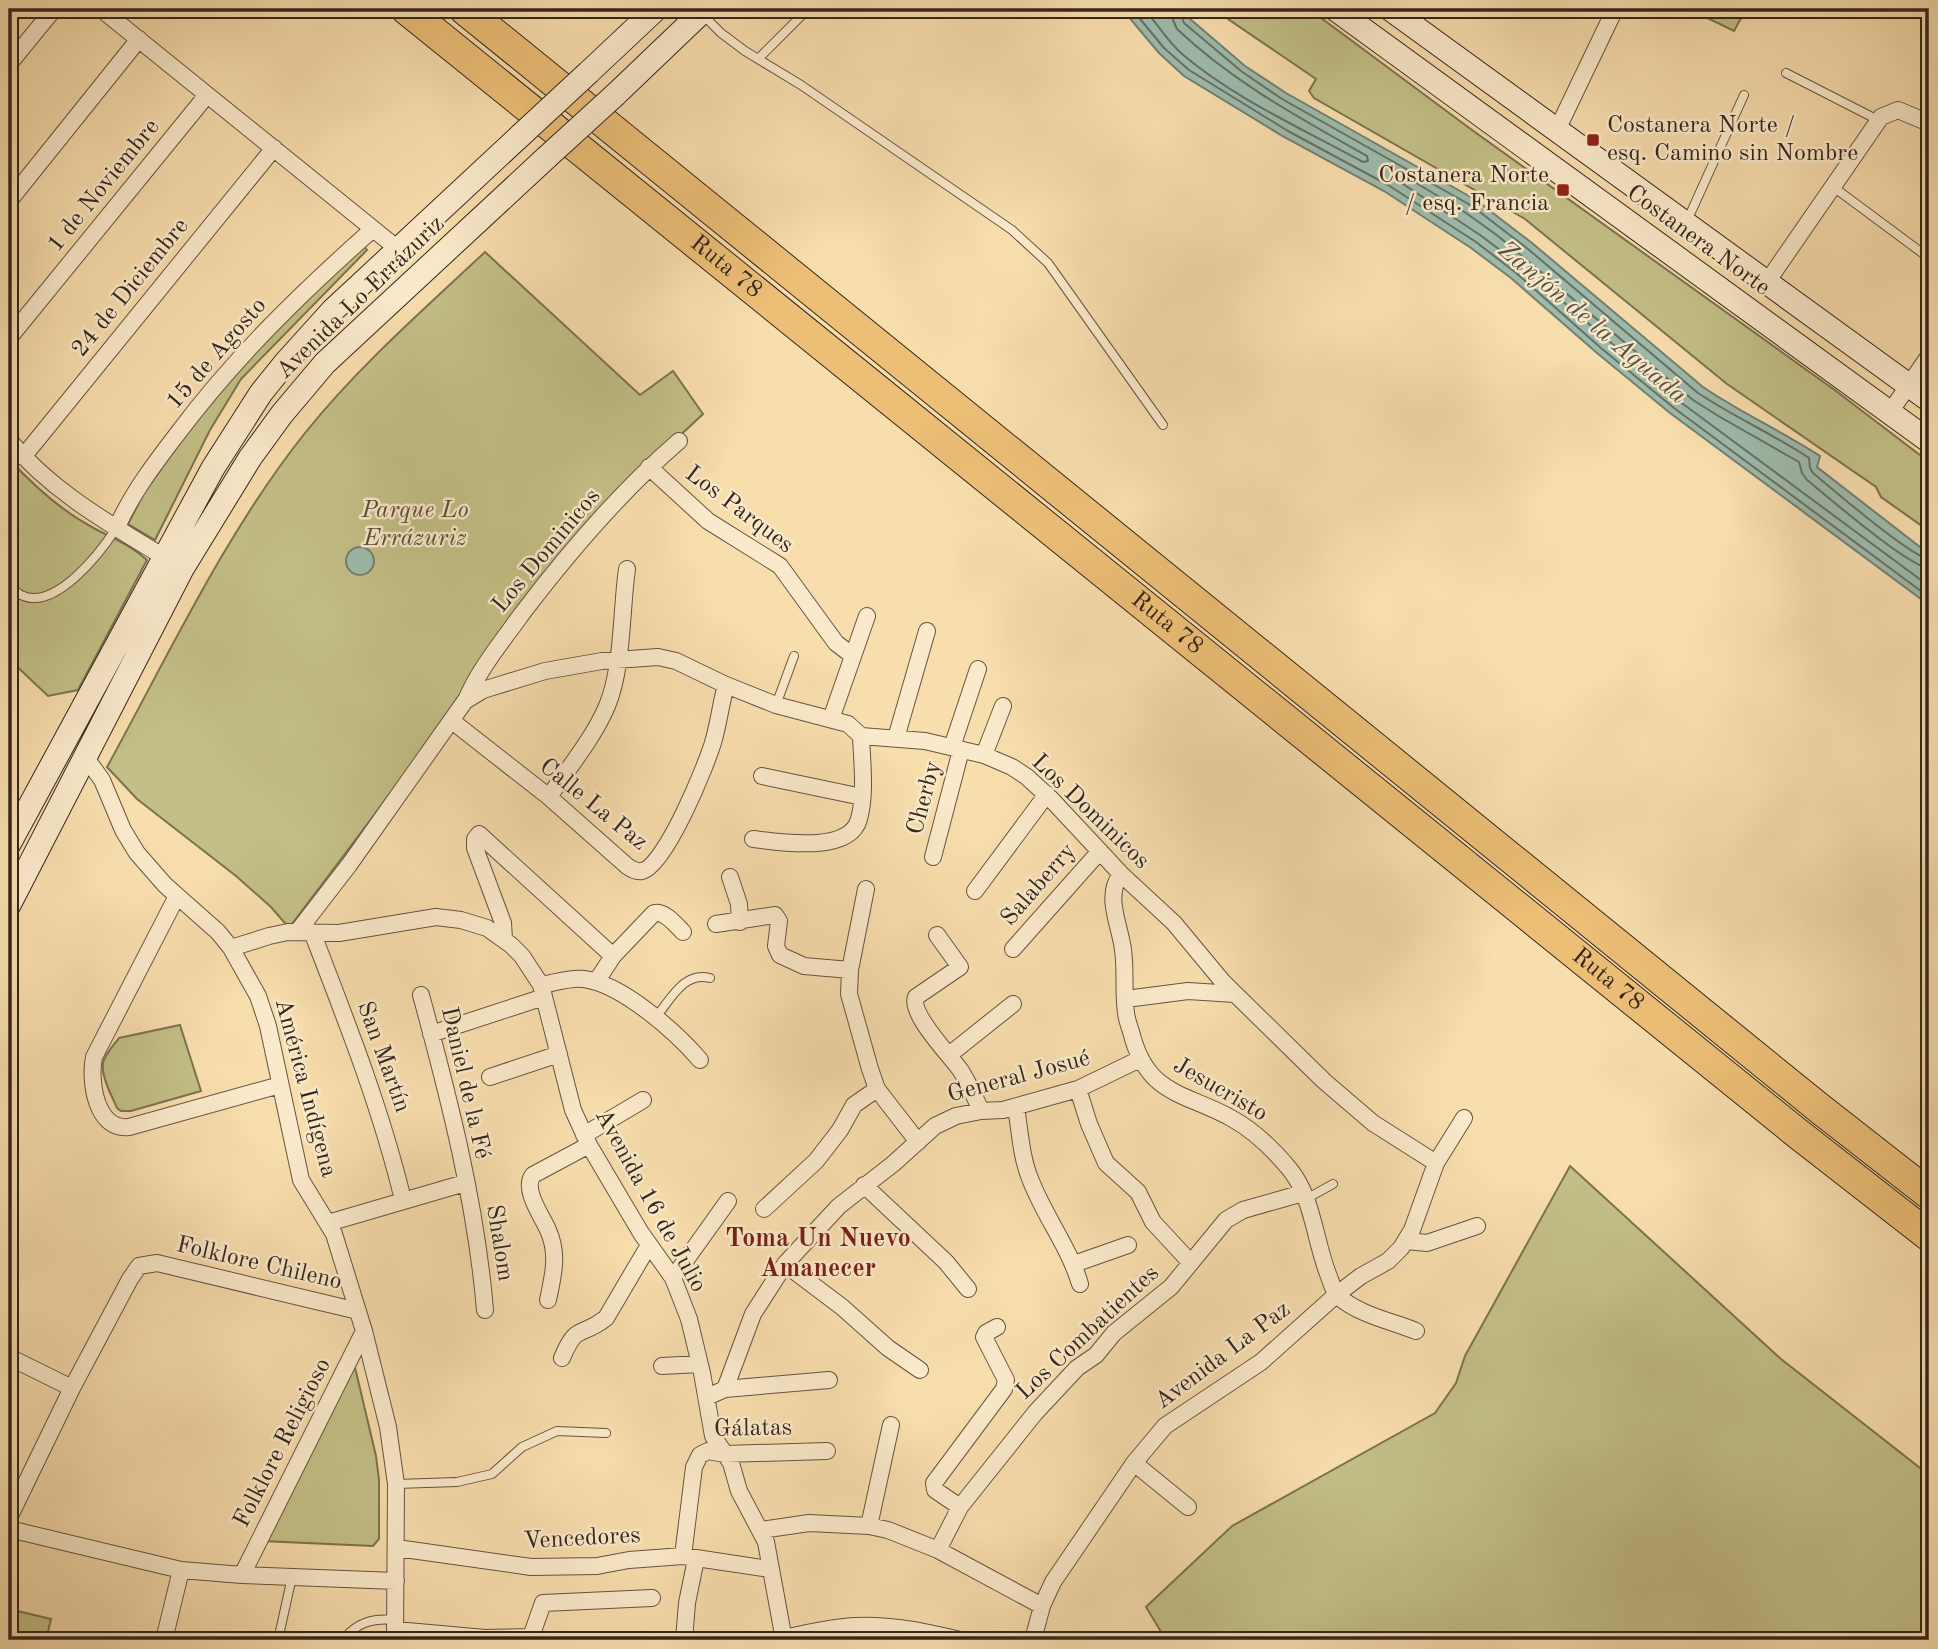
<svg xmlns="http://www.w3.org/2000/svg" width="1938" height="1649" viewBox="0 0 1938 1649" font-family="'Old Standard TT',serif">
<rect width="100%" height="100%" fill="#f8ddad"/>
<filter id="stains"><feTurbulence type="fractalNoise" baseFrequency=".00286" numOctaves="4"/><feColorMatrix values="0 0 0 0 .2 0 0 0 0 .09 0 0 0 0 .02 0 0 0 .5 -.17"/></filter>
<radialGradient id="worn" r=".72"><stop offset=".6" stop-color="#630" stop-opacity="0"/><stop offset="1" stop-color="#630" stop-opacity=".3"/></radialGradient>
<!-- green -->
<path fill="#c3bf86" stroke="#7c7250" stroke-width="2" d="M1230,9H1309L1472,130L1836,391L1929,462V531L1881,497L1876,487L1727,384L1525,219L1314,98L1309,91L1316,79L1228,19Z
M1689,9H1746L1734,31Z
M363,245L367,250L241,379L210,430L155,540L128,524L144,493L220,386Z
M485,252L640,395L673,371L703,414L614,497L289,928L271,907L236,876L137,799L107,767C168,656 226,532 305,433C359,366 423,310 485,252Z
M9,459C33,485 59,509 90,526C111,538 128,543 147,560L78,690L48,696L9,659Z
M180,1025L201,1091L131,1111H121L117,1108C112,1096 101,1077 103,1063C105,1054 114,1045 119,1038Z
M1570,1166L1781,1359L1929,1475V1640H1166L1146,1607L1232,1526L1435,1413L1456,1383L1465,1356Z
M353,1359L376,1456L379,1480V1539L373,1546L262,1541Z
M9,1609L51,1619L46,1640H9Z"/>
<!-- water -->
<path fill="#9dbbac" stroke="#737f72" stroke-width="2" d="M1122,9H1192L1189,18L1245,66L1286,93L1476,200L1532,243L1703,387C1741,413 1782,431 1820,456L1817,467L1929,554V605L1670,413L1597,353L1511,278L1471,248L1384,191L1284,137L1184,76L1159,53Z
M346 561a14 14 0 1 1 28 0a14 14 0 1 1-28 0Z"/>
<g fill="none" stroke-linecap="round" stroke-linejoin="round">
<!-- shore -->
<path stroke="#687064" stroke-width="2" d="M1132,9L1164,48L1189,70L1288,131L1388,185L1476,242L1515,272L1601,348L1674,408L1929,597
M1144,9C1157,23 1167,41 1182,54C1235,99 1303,129 1363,162L1368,161L1367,156C1300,118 1234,83 1177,29L1173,20L1175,9
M1185,9L1182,17L1184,23L1241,71L1282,99L1472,206L1528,249L1698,393C1734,417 1773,434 1809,458L1810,468L1813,473C1832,489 1911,557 1929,559
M1929,568C1909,567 1828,497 1807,480L1802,473L1799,462L1720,417L1693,400L1498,236L1466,213L1398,172L1393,174L1394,178L1480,235L1520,265L1679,401L1929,586"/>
<defs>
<path id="lane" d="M702,14L721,33L745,51L801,85L1012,230L1048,263L1163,425
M758,59L808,9
M1786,73L1878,120
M1832,186L1929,258
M1687,221L1744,95
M9,584C12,587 17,593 21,595C55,612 101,552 117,527
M776,705L794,656
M656,1017C671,999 684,971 710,978
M1306,1199L1333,1184
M396,1484L457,1482L492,1474L522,1447L557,1431L606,1433
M278,1640L292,1577
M343,1640C357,1622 373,1618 395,1620"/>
<path id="street" d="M101,9L398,249
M9,64L54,9
M1557,130L1615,9
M9,201L139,39
M1767,282L1881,117L1898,110L1929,123
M9,338L207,95
M1890,412L1929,356
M9,440C51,491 108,523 164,557
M23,457L274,148
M649,467L708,521L780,566L836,643L853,656
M117,527C132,493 155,463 178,433C235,357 302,292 373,229
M466,700C480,668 501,643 521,615C568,553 620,492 679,441
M831,719L867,616
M452,721L549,797L627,866C631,869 636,872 642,871C665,867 708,762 714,739C719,721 721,703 726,685
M896,738L927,631
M952,747L978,669
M984,755L1003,706
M86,758L102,780L123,830L137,853L165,885L218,932L231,948L258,996L268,1026L301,1180L334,1234L364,1331L388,1427L396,1484L395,1640
M762,776L862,797
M549,797C568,768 593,739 607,706C623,668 621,611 627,569
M753,839C779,842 850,854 859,819C866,794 862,762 861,736
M933,857L961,750
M1121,874C1104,897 1120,924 1123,950C1126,971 1123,992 1126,1013C1127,1022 1131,1030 1133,1039C1150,1096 1186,1093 1231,1118C1253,1130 1271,1147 1287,1166C1313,1195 1314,1238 1328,1274C1331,1281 1333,1292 1339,1297C1360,1315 1391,1321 1416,1331
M730,877L739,904L740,922
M866,889L850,970L849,994L870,1069L877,1089L918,1142
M975,891L1047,794
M177,896L94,1057C89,1081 96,1131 129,1127L280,1085
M716,924L775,915L779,921L776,946L780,955L804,966L850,970
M298,931L349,865L465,701L483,690L545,671L602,661L658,657L676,661L726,685L776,705L848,724L861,736L925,741L984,755L1012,767L1027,777L1051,799L1121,874L1174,923L1223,982L1324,1081L1373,1123L1436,1163
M312,932C346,1020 381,1108 403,1200
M937,935L960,967L916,997C909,1014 950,1055 961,1071C969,1084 975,1097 981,1111
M504,939L503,923L475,848V839L479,834L613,956
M231,948L269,936L288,932L339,933L436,917L461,920L487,928L511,945L522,956L541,985L573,1110L589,1145L641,1233L673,1278L689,1319L702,1373L713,1436L731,1463L739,1491L766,1542L784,1640
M1013,949L1100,851
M596,982L613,956L654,913C665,911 675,924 683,932
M541,985C554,983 570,977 584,979C622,984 676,1032 700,1060
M421,995C449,1098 476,1203 485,1310
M1126,999L1188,991L1235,994
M431,1034L544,997
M949,1055L1013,1004
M490,1077L559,1054
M1078,1089L1089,1124L1106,1163L1138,1192L1153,1222L1190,1262
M1016,1107C1020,1131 1021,1158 1031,1181C1045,1217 1069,1247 1080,1284
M584,1135L643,1100
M864,1185L946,1262L968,1289
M764,1209L816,1161L840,1130L854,1105L877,1089
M328,1223L465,1183
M1407,1241L1427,1243L1477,1226
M785,1264L842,1307L888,1348L920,1370
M1074,1264L1128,1245
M673,1278L728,1201
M548,1300C553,1276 559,1254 548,1230C542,1216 522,1189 533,1175L589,1145
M9,1357L72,1388
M562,1358C577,1322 581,1338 606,1318L649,1245
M662,1366L700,1364
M725,1389L829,1380
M707,1397L725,1389L753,1314L785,1264L839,1206L893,1164L935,1126L956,1116L981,1111L1003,1110L1078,1089L1140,1059
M1134,1463L1188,1507
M960,1507L935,1490L934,1483L1004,1389L1006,1380L984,1337L986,1333L997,1327
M9,1518L72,1388L130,1279L139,1266L157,1263L358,1311
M869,1526L891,1425
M9,1529L181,1570L242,1575L396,1581
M761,1530L809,1523L869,1526L888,1530L938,1550L1042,1606
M397,1548L531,1567L597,1566L629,1560L683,1556L769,1569
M938,1550L960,1507L1035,1413L1077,1368L1096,1355L1114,1333L1171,1287L1226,1220L1243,1210L1303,1193
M683,1556L694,1467L700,1455L708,1451L725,1454L827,1451
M242,1575L364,1331
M396,1630L485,1638L528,1637L532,1634L543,1603L652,1598
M784,1638C808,1633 831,1627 855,1626C890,1624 926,1632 960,1640
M164,1640L181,1570
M684,1640L687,1603L696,1559
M1033,1640L1042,1606L1053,1582L1134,1463L1165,1426L1261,1362L1336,1295L1361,1276L1388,1261L1401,1248L1412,1230L1436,1163L1464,1118"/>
<path id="secondary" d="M1335,9L1929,441
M1390,9L1929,400
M589,72L656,9
M615,95L705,9
M9,844L213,468L261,393L286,362L332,311L521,135
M9,905L182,569L250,458L282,414L325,363L547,157"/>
<g id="highway">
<path id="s1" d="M406,9L1797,1133L1929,1236"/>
<path d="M464,9L1379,751L1819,1108L1929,1194"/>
</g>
</defs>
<!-- lane casing -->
<use href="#lane" stroke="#655440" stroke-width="10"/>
<!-- street casing -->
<use href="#street" stroke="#655440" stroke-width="18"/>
<!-- secondary casing -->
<use href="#secondary" stroke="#34261b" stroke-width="25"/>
<!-- highway casing -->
<use href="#highway" stroke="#34261b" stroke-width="32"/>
<!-- lane -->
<use href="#lane" stroke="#fae9ca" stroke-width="8"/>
<!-- street -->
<use href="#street" stroke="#fae9ca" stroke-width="16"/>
<!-- secondary -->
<use href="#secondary" stroke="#fae9ca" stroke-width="23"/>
<!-- highway -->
<use href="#highway" stroke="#ecbe76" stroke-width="30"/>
<defs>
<path id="secondary-bridge" d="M521,135L589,72
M547,157L615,95"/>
</defs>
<!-- secondary-bridge casing -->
<use href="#secondary-bridge" stroke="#34261b" stroke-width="25" stroke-linecap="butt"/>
<!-- secondary-bridge -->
<use href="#secondary-bridge" stroke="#fae9ca" stroke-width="23"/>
</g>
<!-- markers -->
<g fill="#8f2418" stroke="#fae9ca" stroke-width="2.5">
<rect x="1586" y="133" width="14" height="14" rx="3.5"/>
<rect x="1556" y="183" width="14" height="14" rx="3.5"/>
</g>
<g text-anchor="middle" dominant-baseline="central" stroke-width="5" stroke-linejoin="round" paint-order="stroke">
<!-- poi labels -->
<g font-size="24" fill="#34261b" stroke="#fae9ca" text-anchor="start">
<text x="1607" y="126">Costanera Norte /<tspan x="1607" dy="28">esq. Camino sin Nombre</tspan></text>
<text x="1549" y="176" text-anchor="end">Costanera Norte<tspan x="1549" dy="28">/ esq. Francia</tspan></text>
</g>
<!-- street labels -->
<g font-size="24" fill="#34261b" stroke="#fae9ca">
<text transform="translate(104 186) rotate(-51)">1 de Noviembre</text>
<text transform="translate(1698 241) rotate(36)">Costanera Norte</text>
<text stroke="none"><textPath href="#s1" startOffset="411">Ruta 78</textPath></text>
<text transform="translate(131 288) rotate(-51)">24 de Diciembre</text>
<text transform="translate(361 298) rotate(-44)">Avenida Lo Errázuriz</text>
<text transform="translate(217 354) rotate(-49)">15 de Agosto</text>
<text transform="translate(739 510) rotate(37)">Los Parques</text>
<text transform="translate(547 551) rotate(-50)">Los Dominicos</text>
<text stroke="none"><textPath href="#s1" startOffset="978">Ruta 78</textPath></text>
<text transform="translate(925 798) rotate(-75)">Cherby</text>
<text transform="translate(593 805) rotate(39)">Calle La Paz</text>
<text transform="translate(1090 812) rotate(44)">Los Dominicos</text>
<text transform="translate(1039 885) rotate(-49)">Salaberry</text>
<text stroke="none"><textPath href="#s1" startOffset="1545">Ruta 78</textPath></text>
<text transform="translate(383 1057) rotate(70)">San Martín</text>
<text transform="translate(1019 1077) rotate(-15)">General Josué</text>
<text transform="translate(465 1083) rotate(77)">Daniel de la Fé</text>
<text transform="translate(305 1088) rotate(75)">América Indígena</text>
<text transform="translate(1220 1090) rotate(30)">Jesucristo</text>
<text transform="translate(650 1201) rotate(61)">Avenida 16 de Julio</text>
<text transform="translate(499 1243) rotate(81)">Shalom</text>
<text transform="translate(259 1264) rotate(13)">Folklore Chileno</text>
<text transform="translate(1088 1333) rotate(-43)">Los Combatientes</text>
<text transform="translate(1223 1356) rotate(-37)">Avenida La Paz</text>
<text transform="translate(753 1429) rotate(-1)">Gálatas</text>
<text transform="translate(283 1443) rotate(-63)">Folklore Religioso</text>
<text transform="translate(582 1539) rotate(-3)">Vencedores</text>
</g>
<!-- park labels -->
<g font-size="24" font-style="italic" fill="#584c36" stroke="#fae9ca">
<text x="415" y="511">Parque Lo<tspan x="415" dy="28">Errázuriz</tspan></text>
</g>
<!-- water labels -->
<g font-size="26" font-style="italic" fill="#545346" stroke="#fae9ca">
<text transform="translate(1592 323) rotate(40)">Zanjón de la Aguada</text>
</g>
<!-- neighbourhood labels -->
<g font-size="26" font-weight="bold" fill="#7a1f14" stroke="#fae9ca">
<text x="818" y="1239">Toma Un Nuevo<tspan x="818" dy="30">Amanecer</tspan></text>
</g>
</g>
<!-- margin -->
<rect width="1938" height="1649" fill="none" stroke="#f8ddad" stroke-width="35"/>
<rect x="10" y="10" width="1917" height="1628" fill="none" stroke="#34261b" stroke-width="3.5"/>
<rect x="18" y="18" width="1903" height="1614" fill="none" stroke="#34261b" stroke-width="2"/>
<rect width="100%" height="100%" filter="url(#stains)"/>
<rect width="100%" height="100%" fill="url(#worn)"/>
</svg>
